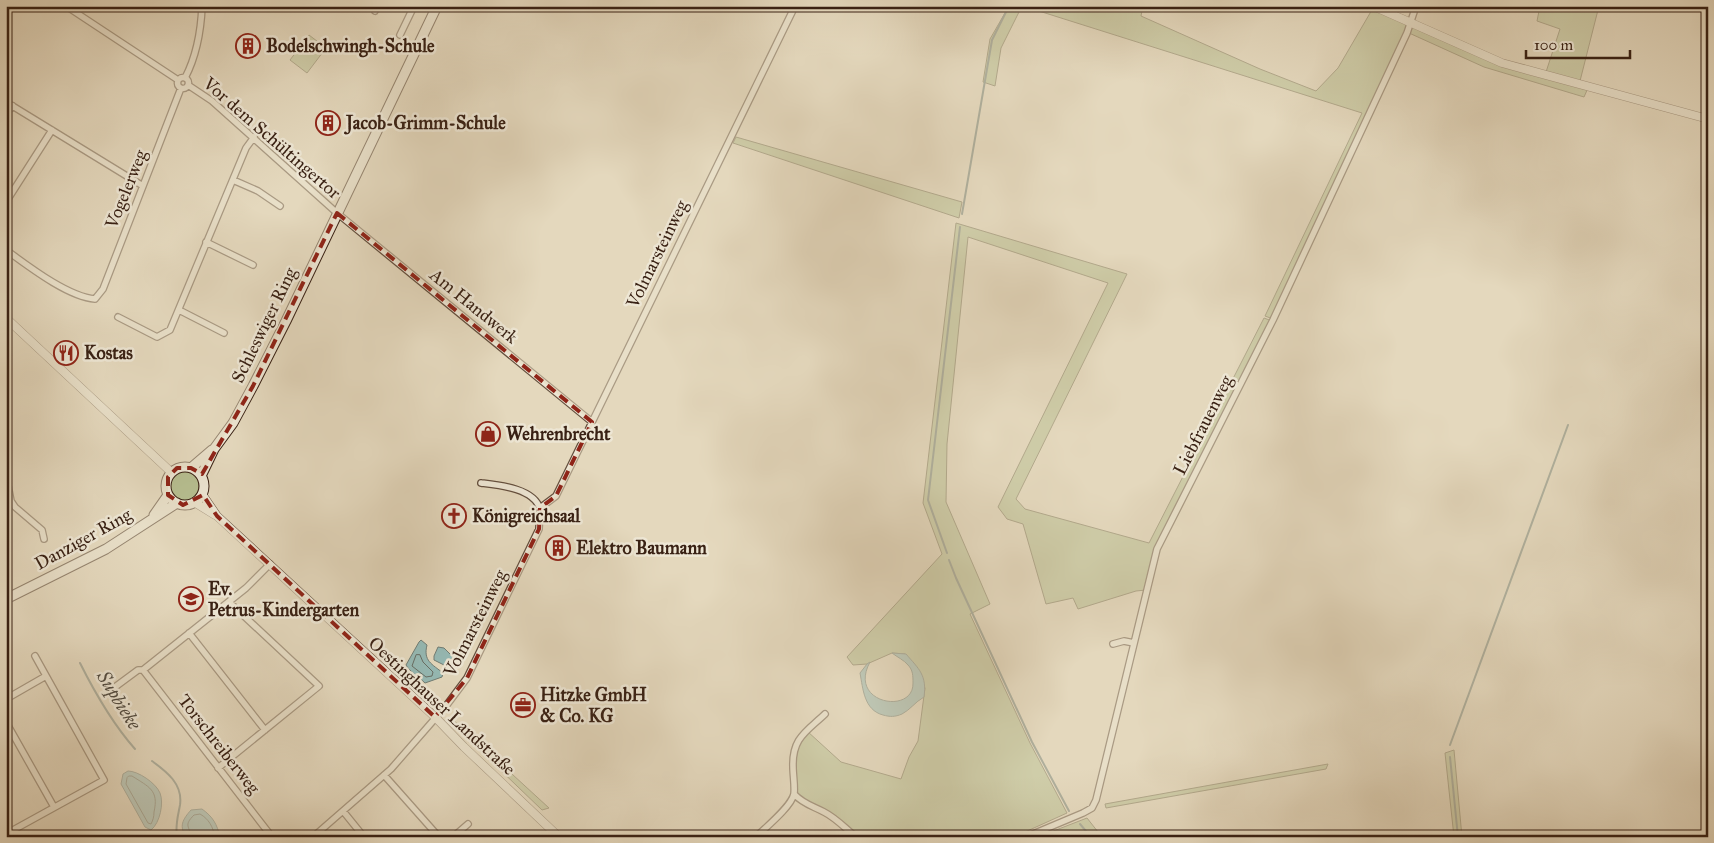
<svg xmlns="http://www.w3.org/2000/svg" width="1714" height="843" viewBox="0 0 1714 843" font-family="'IM FELL Great Primer',serif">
<rect width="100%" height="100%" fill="#e4d8bd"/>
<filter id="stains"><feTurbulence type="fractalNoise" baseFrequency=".004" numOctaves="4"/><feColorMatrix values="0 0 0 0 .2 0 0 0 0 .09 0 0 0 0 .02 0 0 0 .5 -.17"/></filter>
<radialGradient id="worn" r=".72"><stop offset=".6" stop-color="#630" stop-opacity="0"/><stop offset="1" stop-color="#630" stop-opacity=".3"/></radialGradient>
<!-- green -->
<path fill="#b6be90" stroke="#787052" d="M1009,6H1022L1001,48L995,86L983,82L990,39Z
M1023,6H1143L1141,16L1260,69L1316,91L1338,68L1373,8L1408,24L1273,319L1265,316L1362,113Z
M1540,6H1599L1580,81L1546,72L1560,29L1537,21Z
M1411,25L1501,65L1588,88L1584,97L1484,67L1409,33Z
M309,35L326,48L307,73L290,60Z
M736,137L962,202L959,218L733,143Z
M956,223L1127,274L1016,499L1025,509L1149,543L1264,318L1272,321L1156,549L1146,590L1136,591L1078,609L1073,598L1046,604L1023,524L1007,519L998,507L1108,283L968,237L947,444L946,502L990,604L970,614L1030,743L1067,813L1014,837H857L795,793L797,744L807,731L841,762L901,779L909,757L918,741L925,688L905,654L892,653L867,664L853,665L847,657L942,554L923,503Z
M169 486a15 15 0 1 1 30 0a15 15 0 1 1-30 0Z
M452,719L549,808L542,810L467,738Z
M1454,750L1462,837H1454L1445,753Z
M1328,764L1326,769L1106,808L1105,804Z
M1087,818L1102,837H1038Z"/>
<!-- water -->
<path fill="#95b9b4" stroke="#707c74" d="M421,640L427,645C423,661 432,664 443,673L442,677L425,683C420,678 409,671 406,665L419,642Z
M438,647L444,648L453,657L449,663L444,665L434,660V656Z
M892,653L906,654C919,669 927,675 924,697C915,702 910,710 902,714C895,717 890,717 883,715C864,710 863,689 860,673L867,664L870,662C847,704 914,715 913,683C913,676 913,670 908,665C904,660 897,657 892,653Z
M128,771C138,771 156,783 160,793C164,803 160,823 151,830L145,827L121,784L123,774Z
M202,809C213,817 217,824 220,837H187C178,827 183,819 191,810Z"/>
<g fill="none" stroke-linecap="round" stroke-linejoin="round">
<!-- shore -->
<path stroke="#676d64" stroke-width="1" d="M420,655L423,662L433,672L432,676L426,677L412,666L416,655Z
M129,776H132C149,787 159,790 154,812C154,817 153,820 151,824L148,823L126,784L127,778Z
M191,837C190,826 183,826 194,815L200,814C209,819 213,827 215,837"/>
<!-- stream -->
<path stroke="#707c74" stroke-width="2" d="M962,214L992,40L1009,6
M947,553L928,500L960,227
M949,560L956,578L1032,742L1069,811
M80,663C96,695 112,723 135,749
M1450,745L1568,425
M1450,757L1458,837
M152,761C167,772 183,784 180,805C178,816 175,825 177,837
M1080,824L1091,837"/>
<defs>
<path id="minor" d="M66,6L178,80
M375,11L377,6
M400,35L414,6
M177.5 83a5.5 5.5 0 1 1 11 0a5.5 5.5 0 1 1-11 0Z
M185,78C197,55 201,31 202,6
M188,85L212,101L337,213L592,422
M6,102L143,186
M6,113L13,106
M233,180L258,191L280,206
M6,202L52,130
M206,242L253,265
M6,250C28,266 68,297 95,299L103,289L181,88
M179,310L224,333
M118,317L157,337L170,330L246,148L254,137
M6,475L11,501L15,507L42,530L44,539
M540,508L556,496L795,6
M189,633L265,730
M1113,644L1124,641L1134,643
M143,670L272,837
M115,687L138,670H143L246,588L270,564
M6,699L46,676
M6,722L54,807
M218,768L319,686L229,602
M384,775L439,837
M794,794C803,804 813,806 824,812C836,818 846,829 856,837
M343,811L364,837
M6,834L104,780L35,656
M313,837L391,769L446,706L467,678L539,529C539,523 541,514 540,509C534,488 498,485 481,483
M453,837L468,824
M756,837C766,827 791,807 794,794C795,786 793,775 793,767C792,738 806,732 825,714
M1026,837L1083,813L1092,808L1096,800L1157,549L1273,320L1407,33L1416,6"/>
<path id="tertiary" d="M1373,6L1502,63L1708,119
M6,318L171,472
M202,494L217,516L435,717L464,747L559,837
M194,502L215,515"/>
<path id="secondary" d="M166 486a19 19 0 1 1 38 0a19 19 0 1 1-38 0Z
M191,468L212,450
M201,476L214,449L233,423L253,386L286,321L437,6
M154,515L168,495
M6,599L106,549L177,503"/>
</defs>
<!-- minor casing -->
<use href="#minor" stroke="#644f3e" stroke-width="8"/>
<!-- tertiary casing -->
<use href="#tertiary" stroke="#644f3e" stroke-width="9"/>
<!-- secondary casing -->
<use href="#secondary" stroke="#392114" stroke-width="11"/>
<!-- minor -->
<use href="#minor" stroke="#ede6d4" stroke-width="5.5"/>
<!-- tertiary -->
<use href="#tertiary" stroke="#ede6d4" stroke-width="8"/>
<!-- secondary -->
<use href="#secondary" stroke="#ede6d4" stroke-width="9"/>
</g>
<!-- marked area -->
<path d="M0 0H1714V843H0ZM337,213L592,422L556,496L540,508L539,529L467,678L435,717L217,516L203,495L183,505L168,495V477L177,468H191L202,474L253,386Z" fill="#e4d8bd" fill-opacity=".55" fill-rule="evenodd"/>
<path fill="none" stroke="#8f2418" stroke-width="4" stroke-dasharray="10 6" stroke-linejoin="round" d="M337,213L592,422L556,496L540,508L539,529L467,678L435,717L217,516L203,495L183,505L168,495V477L177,468H191L202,474L253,386Z"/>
<!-- icons -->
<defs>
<symbol id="building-ring" viewBox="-11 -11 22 22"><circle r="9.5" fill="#ede6d4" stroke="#8f2418" stroke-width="1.5"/><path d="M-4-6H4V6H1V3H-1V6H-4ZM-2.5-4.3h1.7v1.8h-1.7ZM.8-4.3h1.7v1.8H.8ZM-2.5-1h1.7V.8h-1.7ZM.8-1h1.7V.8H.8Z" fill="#8f2418"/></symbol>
<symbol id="restaurant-ring" viewBox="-11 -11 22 22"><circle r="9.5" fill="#ede6d4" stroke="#8f2418" stroke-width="1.5"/><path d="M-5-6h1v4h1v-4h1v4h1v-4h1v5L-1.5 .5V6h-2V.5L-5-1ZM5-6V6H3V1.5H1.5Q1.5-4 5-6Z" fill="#8f2418"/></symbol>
<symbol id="shop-ring" viewBox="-11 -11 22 22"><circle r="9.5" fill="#ede6d4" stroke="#8f2418" stroke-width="1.5"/><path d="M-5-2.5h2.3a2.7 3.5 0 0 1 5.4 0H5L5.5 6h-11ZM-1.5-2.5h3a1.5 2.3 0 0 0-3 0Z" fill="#8f2418"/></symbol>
<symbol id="church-ring" viewBox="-11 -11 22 22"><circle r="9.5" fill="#ede6d4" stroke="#8f2418" stroke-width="1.5"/><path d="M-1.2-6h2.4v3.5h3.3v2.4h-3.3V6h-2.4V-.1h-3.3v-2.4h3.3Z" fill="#8f2418"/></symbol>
<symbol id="school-ring" viewBox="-11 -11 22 22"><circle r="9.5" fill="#ede6d4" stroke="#8f2418" stroke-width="1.5"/><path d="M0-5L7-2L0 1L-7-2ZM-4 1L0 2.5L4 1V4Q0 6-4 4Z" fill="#8f2418"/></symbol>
<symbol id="office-ring" viewBox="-11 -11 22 22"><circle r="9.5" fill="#ede6d4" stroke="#8f2418" stroke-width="1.5"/><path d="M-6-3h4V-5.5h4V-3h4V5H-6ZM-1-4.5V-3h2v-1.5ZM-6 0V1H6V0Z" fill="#8f2418"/></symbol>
</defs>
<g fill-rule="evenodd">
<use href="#building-ring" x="234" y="32" width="28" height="28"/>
<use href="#building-ring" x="314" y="109" width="28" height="28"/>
<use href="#restaurant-ring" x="52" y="339" width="28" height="28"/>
<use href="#shop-ring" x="474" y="420" width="28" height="28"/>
<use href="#church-ring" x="440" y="502" width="28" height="28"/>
<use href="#building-ring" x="544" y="534" width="28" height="28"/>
<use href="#school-ring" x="177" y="585" width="28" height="28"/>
<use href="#office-ring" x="509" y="691" width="28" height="28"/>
</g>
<g text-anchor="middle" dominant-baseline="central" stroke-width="5" stroke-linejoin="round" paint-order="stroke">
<!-- poi labels -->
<g font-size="18" font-weight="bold" fill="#392114" stroke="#ede6d4" text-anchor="start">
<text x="266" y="46">Bodelschwingh-Schule</text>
<text x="346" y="123">Jacob-Grimm-Schule</text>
<text x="84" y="353">Kostas</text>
<text x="506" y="434">Wehrenbrecht</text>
<text x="472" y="516">Königreichsaal</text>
<text x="576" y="548">Elektro Baumann</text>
<text x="208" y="589">Ev.<tspan x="208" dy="21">Petrus-Kindergarten</tspan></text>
<text x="540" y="695">Hitzke GmbH<tspan x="540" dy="21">&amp; Co. KG</tspan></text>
</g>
<!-- street labels -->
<g font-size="18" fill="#392114" stroke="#ede6d4">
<text transform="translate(272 138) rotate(41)">Vor dem Schültingertor</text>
<text transform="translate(126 189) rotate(-68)">Vogelerweg</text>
<text transform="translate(657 254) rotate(-64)">Volmarsteinweg</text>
<text transform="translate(474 306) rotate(39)">Am Handwerk</text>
<text transform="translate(264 325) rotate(-64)">Schleswiger Ring</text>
<text transform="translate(1203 425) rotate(-63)">Liebfrauenweg</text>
<text transform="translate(83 539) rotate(-29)">Danziger Ring</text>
<text transform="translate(475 623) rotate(-63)">Volmarsteinweg</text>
<text transform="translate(442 706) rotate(43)">Oestinghauser Landstraße</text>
<text transform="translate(219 744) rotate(52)">Torschreiberweg</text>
</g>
<!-- water labels -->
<g font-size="19" font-style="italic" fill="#554f44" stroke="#ede6d4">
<text transform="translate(119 700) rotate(58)">Supbieke</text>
</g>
</g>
<!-- margin -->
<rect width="1714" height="843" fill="none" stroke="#e4d8bd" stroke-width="25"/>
<rect x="8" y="8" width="1699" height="828" fill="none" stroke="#392114" stroke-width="2.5"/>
<rect x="12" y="12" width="1689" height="818" fill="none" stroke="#392114"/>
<!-- scale -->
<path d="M1526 50v8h104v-8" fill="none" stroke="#392114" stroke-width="2.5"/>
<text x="1534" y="50" font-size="15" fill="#392114" stroke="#ede6d4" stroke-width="4" paint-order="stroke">100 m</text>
<rect width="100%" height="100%" filter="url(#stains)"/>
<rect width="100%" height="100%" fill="url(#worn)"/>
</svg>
